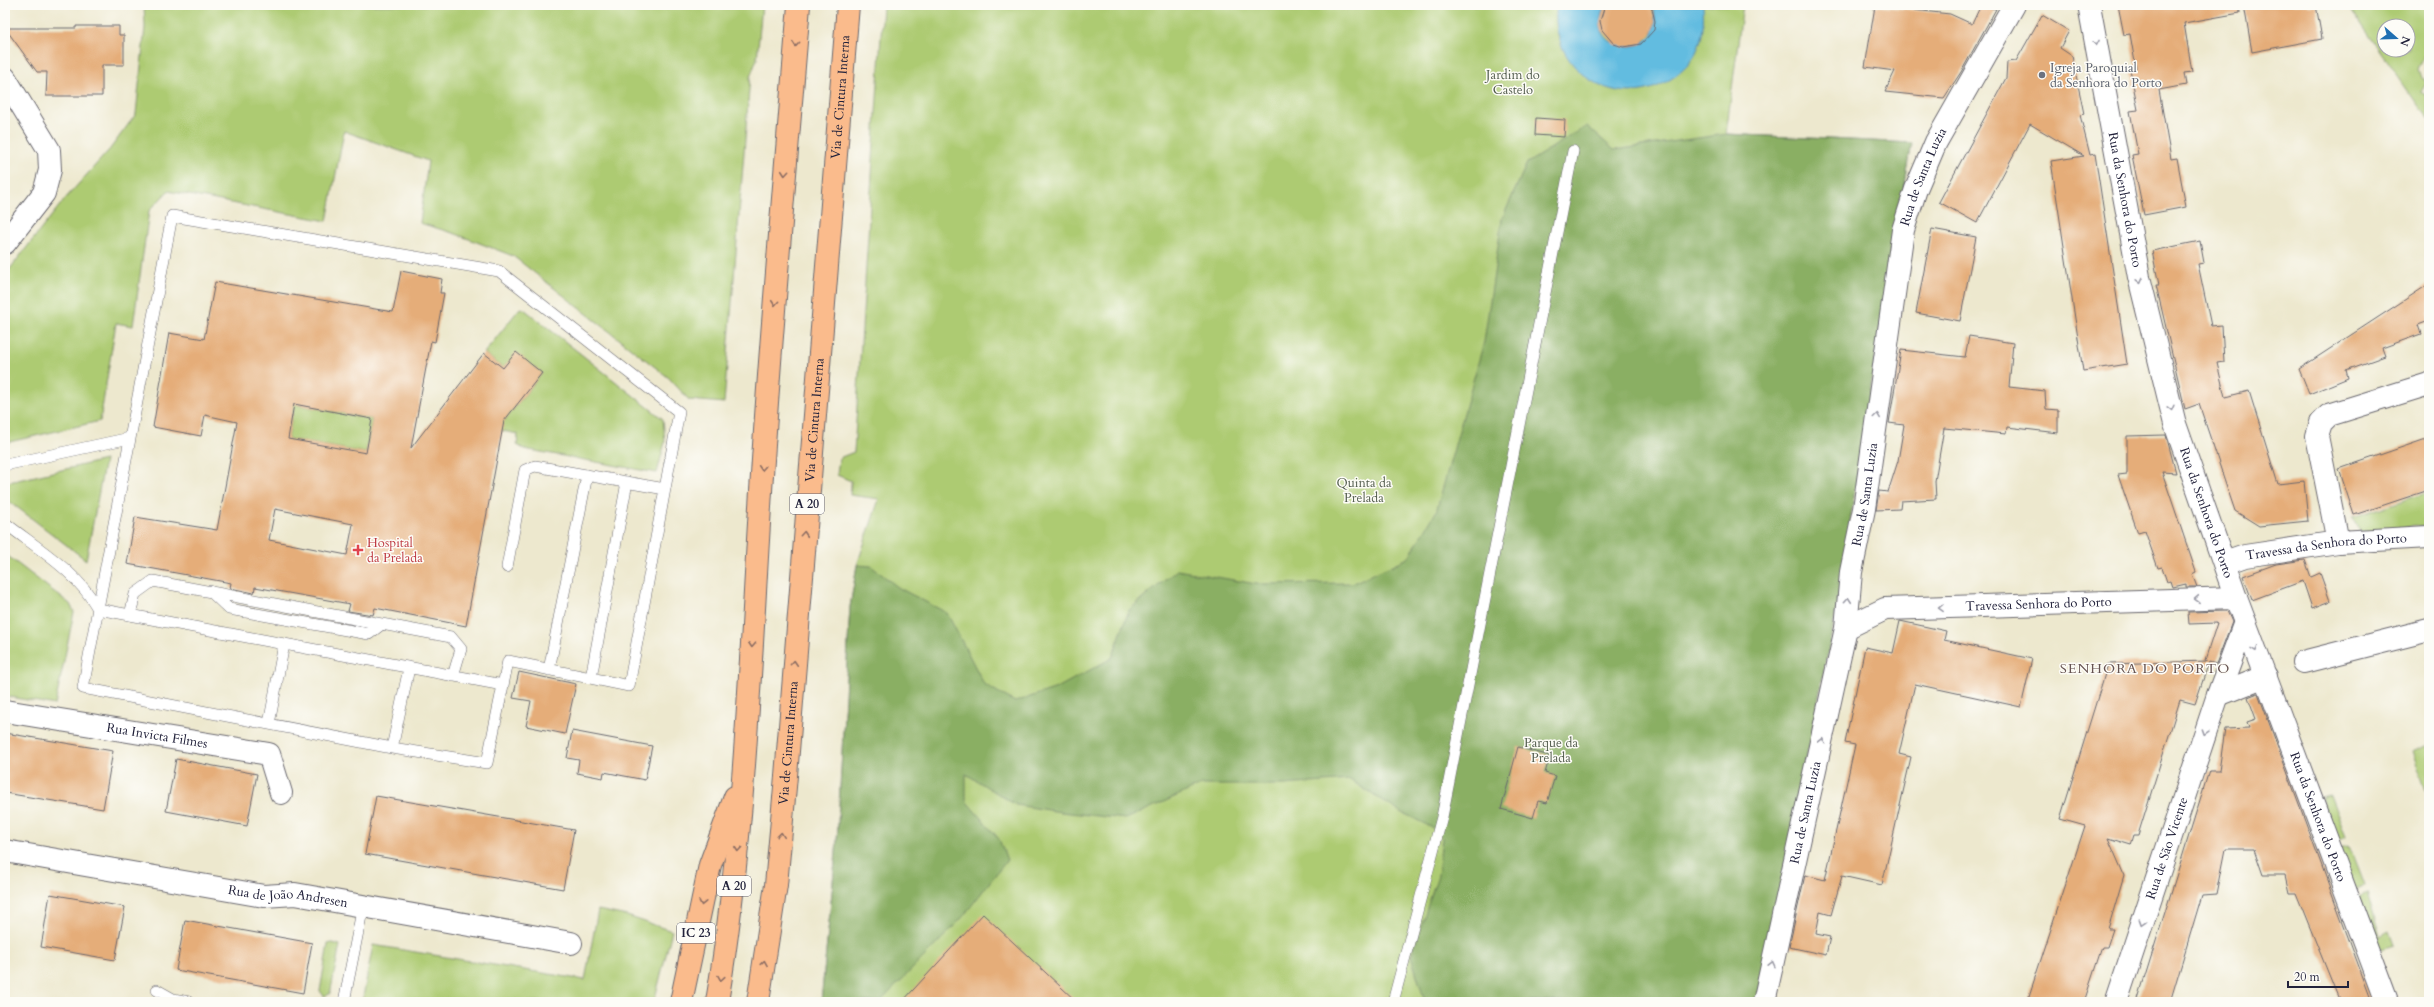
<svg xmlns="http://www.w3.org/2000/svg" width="2434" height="1007" viewBox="0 0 2434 1007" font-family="Cardo,serif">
<rect width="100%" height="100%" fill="#fdfcf7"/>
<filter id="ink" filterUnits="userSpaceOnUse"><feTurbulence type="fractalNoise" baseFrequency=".025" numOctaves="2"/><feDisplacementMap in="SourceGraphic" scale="8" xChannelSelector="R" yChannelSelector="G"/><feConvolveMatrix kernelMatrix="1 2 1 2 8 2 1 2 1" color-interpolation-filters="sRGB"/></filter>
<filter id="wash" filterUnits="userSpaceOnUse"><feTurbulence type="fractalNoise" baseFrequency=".012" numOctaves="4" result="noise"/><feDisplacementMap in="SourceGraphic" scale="16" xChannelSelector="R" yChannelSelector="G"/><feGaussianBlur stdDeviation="0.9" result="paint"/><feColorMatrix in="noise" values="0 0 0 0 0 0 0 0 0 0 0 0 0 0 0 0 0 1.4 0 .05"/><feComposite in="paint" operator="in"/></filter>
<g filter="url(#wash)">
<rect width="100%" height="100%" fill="#ede8ce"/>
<!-- green -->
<path fill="#adcb72" stroke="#687656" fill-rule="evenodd" d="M144,5H762L757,59L750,77L724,403L689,400L669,378L513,256L456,234L420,223L428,161L344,131L327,221L168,191L149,211L133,326L116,323L100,421L5,443V275L64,200L110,149L136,114L145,27Z
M883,5H1743L1726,134L1912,143L1878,340L1837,607L1757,1002H821L837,842L850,607L857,565L879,499L850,495L851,481L837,475L839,458L854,452Z
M2348,5L2429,6V45L2418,69L2421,78L2427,82L2421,92L2429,96V121ZM2384,26H2408V50H2384Z
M520,308L524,309L663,419L665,442L657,473L524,449L517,445L518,434L497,430L542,373L516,353L503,368L484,353Z
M294,404L372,419L366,453L288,439Z
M105,460L86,560L5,498V483Z
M2429,492V525L2359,532L2353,517Z
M5,554L70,604L74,612L55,705L5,696Z
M2429,744V799L2412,751Z
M2330,795L2346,837L2336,841L2321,797Z
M2349,846L2364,885L2354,890L2340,848Z
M2367,893L2380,936L2389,931L2394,945L2377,950L2357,897Z
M598,910L627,916L672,931L654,1002H362L373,945L585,980Z
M332,943L340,945L330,994L324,996L320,991L328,944Z"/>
<!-- forest -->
<path fill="#8aaf64" stroke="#566850" d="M1587,126L1614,150L1726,134L1912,143L1878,340L1837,607L1757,1002H1425L1411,956L1438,875L1442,838L1435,829L1397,810L1350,780L1284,785H1201L1126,819L1061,812L1016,805L966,774V801L999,839L1007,860L961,919L880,1002H821L837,842L850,607L857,565L871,566L899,588L947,613L984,684L1015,702L1057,688L1112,658L1129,610L1177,570L1256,584L1353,583L1408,558L1436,512L1484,342L1502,219L1527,163Z"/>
<!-- water -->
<path fill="#62bce0" stroke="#426f8e" d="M1557,5H1605C1580,61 1676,59 1651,5H1703C1704,21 1704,35 1697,50C1693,62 1682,72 1671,79C1633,105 1583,90 1563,49C1557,35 1554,20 1557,5Z"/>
<g id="blocks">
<!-- building -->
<path fill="#e5ad79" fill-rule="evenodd" d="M1605,5H1651L1655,21L1654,30L1641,44L1623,47L1614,44L1602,30L1600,21Z
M1981,5L1996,9L1961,72L1944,98L1885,92L1895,71L1865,67L1875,6L1950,14L1972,24Z
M2118,5H2239L2240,13L2184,23L2192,72L2184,73L2186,85L2159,90L2171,159L2177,158L2186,207L2144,215L2132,155L2138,154L2130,111L2138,110L2130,69L2136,68L2130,34L2124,35Z
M2244,5H2316L2322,39L2252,52Z
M2042,15L2069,31L2060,48L2072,56L2084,114L2080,115L2090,155L2095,154L2127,364L2083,371L2051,161L2084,156L2030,124L1977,223L1939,202L2006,78L2007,62L2016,61Z
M76,26H119V35H124V65H102V96H46L47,72H37L5,28H76Z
M1536,118L1565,120L1564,137L1535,135Z
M1932,229L1976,237L1960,321L1916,313Z
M2200,241L2204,263L2198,264L2211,326L2222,325L2224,362L2217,363L2225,397L2249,391L2278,484L2304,481L2308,521L2259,526L2235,511L2199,404L2185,409L2156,285H2159L2152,251Z
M401,271L442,279L440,293H444L435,342L431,341L411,448L484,353L503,368L516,352L542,373L504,421L466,626L375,608L373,615L348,611L350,604L255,587L254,593L230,588L231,583L127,564L135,517L217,530L237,422L205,415L201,436L153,427L169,333L204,339L215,282L393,312ZM294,404L372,419L366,453L288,439ZM275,509L353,524L347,555L269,540Z
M2429,284V321L2418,325L2421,334L2382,348L2385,356L2346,370L2348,378L2309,394L2299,369Z
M1969,336L2013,343L2009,387L2045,391L2046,409L2058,410V433L2007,427L2006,434L1944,428L1935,481L1936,499L1901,501L1900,509L1876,510L1879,491L1888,492L1898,461L1904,425L1889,423L1901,350L1965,357Z
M2166,435L2176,473L2162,472L2196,572L2192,574L2197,587H2186V584L2173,587L2171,581L2167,582L2162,567L2158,568L2145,531L2138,533L2118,475L2127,474V436Z
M2429,438V490L2354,515L2339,469Z
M2305,560L2311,577L2320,573L2330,601L2312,608L2303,581L2252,600L2243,576L2276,564Z
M2227,611L2232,622L2216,664L2209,662L2195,704L2180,700L2138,835H2134L2131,845L2108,838L2124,875L2108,929H2113L2107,947H2102L2084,1002H2027L2085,826L2060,819L2108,664L2207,661L2205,660L2217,623L2189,624L2188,612Z
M1900,621L1946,631L1944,640L2032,659L2021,707L1915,684L1899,754L1911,757L1882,885L1842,876L1831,915L1820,912L1816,934L1830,937L1826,955L1789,947L1805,875L1825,880L1855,745L1845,743L1865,647L1893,653Z
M519,672L576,684L565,734L526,726L531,701L513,698Z
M2258,693L2372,1002H2340L2296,893H2289L2285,875H2263L2254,849H2225L2216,894L2202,895L2170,1002H2137L2209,771H2219L2225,729L2249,728L2247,722L2256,719L2248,697Z
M572,731L652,746L645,780L604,772L603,778L577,773L579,760L567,758Z
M5,733L113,751L103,809L5,793Z
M1518,747L1550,756L1545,773L1555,776L1547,803L1538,801L1533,818L1501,809Z
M176,759L257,774L247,826L166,811Z
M376,796L574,830L563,889L365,854Z
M50,894L125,907L115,960L41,947Z
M983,914L1077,1002H902Z
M185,920L312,943L303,993L176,970Z"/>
</g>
</g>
<g filter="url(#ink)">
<use href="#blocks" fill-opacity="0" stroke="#69676e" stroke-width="1"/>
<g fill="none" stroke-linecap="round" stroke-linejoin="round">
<defs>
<path id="lane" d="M172,216L499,271L679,412L629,686L508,661L487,763L392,748L83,688Z
M5,465L130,438
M5,523C38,549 78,572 98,609L503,685
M507,567L525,470L535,466L665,489
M210,591L229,609L369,634L382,624
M130,615L135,594L153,581L451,637L461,649L453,676
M549,670L587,475
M591,678L627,482
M269,724L284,644
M392,748L409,668
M157,990L173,999L189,1002
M344,1002L363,906
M1393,1002L1442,817L1573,151"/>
<g id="street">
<path id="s1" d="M2089,5L2139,277L2175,424L2236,598L2387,1002"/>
<path d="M5,78L49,150L50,170L44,193L5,243"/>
<path d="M2338,542L2317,436L2321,423L2329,415L2429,384"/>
<path id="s2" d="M2225,563L2245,556L2338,542L2429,537"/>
<path id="s3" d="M1846,628L1885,609L2236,598"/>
<path d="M2303,662L2429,630"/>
<path d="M2218,695L2266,676"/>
<path id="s4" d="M5,711L269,754L281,793"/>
<path id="s5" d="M5,851L264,896L295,894L571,943"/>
<path id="s6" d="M1764,1002L1846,628L1851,572L1864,509L1903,230L1916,189L1936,142L2014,5"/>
<path id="s7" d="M2116,1002L2218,695L2245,622"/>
</g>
<g id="highway">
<path d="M681,1002L710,865L735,797"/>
<path d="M717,1002C745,833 750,662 761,491C771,329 786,167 799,5"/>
<path id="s8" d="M758,1002L776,885L786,776L848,5"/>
</g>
</defs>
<!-- lane casing -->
<use href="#lane" stroke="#69676e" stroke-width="12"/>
<!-- street casing -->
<use href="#street" stroke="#69676e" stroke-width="24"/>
<!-- highway casing -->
<use href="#highway" stroke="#69676e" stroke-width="24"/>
<!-- lane -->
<use href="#lane" stroke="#fff" stroke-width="11"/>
<!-- street -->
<use href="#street" stroke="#fff" stroke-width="22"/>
<!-- highway -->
<use href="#highway" stroke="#fabb8c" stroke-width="22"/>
</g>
<!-- one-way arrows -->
<defs><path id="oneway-chevron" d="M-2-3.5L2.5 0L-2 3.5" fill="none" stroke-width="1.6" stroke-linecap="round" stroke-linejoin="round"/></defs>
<g stroke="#9c9ca7">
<use href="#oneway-chevron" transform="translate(2096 43) rotate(80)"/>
<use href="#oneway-chevron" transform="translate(2140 281) rotate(77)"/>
<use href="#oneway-chevron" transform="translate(2171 408) rotate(76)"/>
<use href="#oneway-chevron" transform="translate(1877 416) rotate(-82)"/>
<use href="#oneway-chevron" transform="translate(2197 599) rotate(178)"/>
<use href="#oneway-chevron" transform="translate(1848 600) rotate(-85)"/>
<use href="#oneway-chevron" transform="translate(1941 608) rotate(178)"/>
<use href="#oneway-chevron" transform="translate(2255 649) rotate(69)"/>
<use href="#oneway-chevron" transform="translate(2205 732) rotate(108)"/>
<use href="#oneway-chevron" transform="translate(1822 741) rotate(-77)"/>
<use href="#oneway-chevron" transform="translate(2142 922) rotate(108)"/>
<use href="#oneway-chevron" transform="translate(1772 964) rotate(-77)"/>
</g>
<g stroke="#8e6e64">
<use href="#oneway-chevron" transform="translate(796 44) rotate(95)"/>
<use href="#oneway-chevron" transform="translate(785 173) rotate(95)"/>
<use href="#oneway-chevron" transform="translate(775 303) rotate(95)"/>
<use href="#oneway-chevron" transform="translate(762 468) rotate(94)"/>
<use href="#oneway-chevron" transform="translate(804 534) rotate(-85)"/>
<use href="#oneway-chevron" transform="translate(752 645) rotate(93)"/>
<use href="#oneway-chevron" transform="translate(794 663) rotate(-86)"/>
<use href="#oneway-chevron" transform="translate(781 835) rotate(-84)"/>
<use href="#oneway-chevron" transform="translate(738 849) rotate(95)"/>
<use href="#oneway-chevron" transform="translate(702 903) rotate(102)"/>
<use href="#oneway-chevron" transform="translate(764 963) rotate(-81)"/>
<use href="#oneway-chevron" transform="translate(721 978) rotate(99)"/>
</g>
</g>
<!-- markers -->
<circle fill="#6b7280" stroke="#fdfcf7" stroke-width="1.5" cx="2042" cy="75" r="4"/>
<path fill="#e0444e" stroke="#fdfcf7" stroke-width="1.5" d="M356 544h4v4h4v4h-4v4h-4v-4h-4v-4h4z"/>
<g text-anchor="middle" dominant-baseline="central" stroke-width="3" stroke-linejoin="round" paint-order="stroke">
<!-- shield labels -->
<g fill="#fdfcf7" stroke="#646373" stroke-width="1">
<rect x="790" y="494" width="34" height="20" rx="3"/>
<rect x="717" y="876" width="34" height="20" rx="3"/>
<rect x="677" y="923" width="38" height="20" rx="3"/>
</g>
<g font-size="12" font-weight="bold" fill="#22223b">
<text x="807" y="504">A 20</text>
<text x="734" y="886">A 20</text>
<text x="696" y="933">IC 23</text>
</g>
<!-- worship labels -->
<g font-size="13" fill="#5b616d" stroke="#fdfcf7" text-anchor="start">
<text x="2050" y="68">Igreja Paroquial<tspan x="2050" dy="15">da Senhora do Porto</tspan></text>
</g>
<!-- park labels -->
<g font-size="13" fill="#535d4e" stroke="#fdfcf7">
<text x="1513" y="75">Jardim do<tspan x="1513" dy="15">Castelo</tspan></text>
<text x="1364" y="483">Quinta da<tspan x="1364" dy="15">Prelada</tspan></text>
<text x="1551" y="743">Parque da<tspan x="1551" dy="15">Prelada</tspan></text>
</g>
<!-- street labels -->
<g font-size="13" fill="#22223b" stroke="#fdfcf7">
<text stroke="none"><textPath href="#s8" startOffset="909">Via de Cintura Interna</textPath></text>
<text stroke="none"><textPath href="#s6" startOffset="842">Rua de Santa Luzia</textPath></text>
<text stroke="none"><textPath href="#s1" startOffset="198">Rua da Senhora do Porto</textPath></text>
<text stroke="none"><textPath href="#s8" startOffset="585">Via de Cintura Interna</textPath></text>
<text stroke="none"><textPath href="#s6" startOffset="518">Rua de Santa Luzia</textPath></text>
<text stroke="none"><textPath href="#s1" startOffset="522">Rua da Senhora do Porto</textPath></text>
<text stroke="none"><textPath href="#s2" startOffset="103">Travessa da Senhora do Porto</textPath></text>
<text stroke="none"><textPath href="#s3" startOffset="197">Travessa Senhora do Porto</textPath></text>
<text stroke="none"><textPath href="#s4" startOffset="154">Rua Invicta Filmes</textPath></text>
<text stroke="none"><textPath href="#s8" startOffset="261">Via de Cintura Interna</textPath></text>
<text stroke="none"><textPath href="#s6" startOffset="194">Rua de Santa Luzia</textPath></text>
<text stroke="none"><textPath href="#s1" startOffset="846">Rua da Senhora do Porto</textPath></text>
<text stroke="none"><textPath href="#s7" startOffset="162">Rua de São Vicente</textPath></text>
<text stroke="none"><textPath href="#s5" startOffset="287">Rua de João Andresen</textPath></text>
</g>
<!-- health labels -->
<g font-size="13" fill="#be3a42" stroke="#fdfcf7" text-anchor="start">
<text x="367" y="543">Hospital<tspan x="367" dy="15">da Prelada</tspan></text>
</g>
<!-- neighbourhood labels -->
<g font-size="14" letter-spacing="1" fill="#665351" stroke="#fdfcf7">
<text x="2145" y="668">SENHORA DO PORTO</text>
</g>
</g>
<!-- margin -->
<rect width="2434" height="1007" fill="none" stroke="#fdfcf7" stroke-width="20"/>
<!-- north arrow -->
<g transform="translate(2396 38) rotate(110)"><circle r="19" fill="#fdfcf7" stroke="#a5a5ac"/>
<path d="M0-3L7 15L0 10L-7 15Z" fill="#1f6fb2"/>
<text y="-6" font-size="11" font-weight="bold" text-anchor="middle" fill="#22223b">N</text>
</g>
<!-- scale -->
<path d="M2288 981v6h60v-6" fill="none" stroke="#22223b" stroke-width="2"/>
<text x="2294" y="981" font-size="12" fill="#22223b" stroke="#fdfcf7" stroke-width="3" paint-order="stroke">20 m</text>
</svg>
